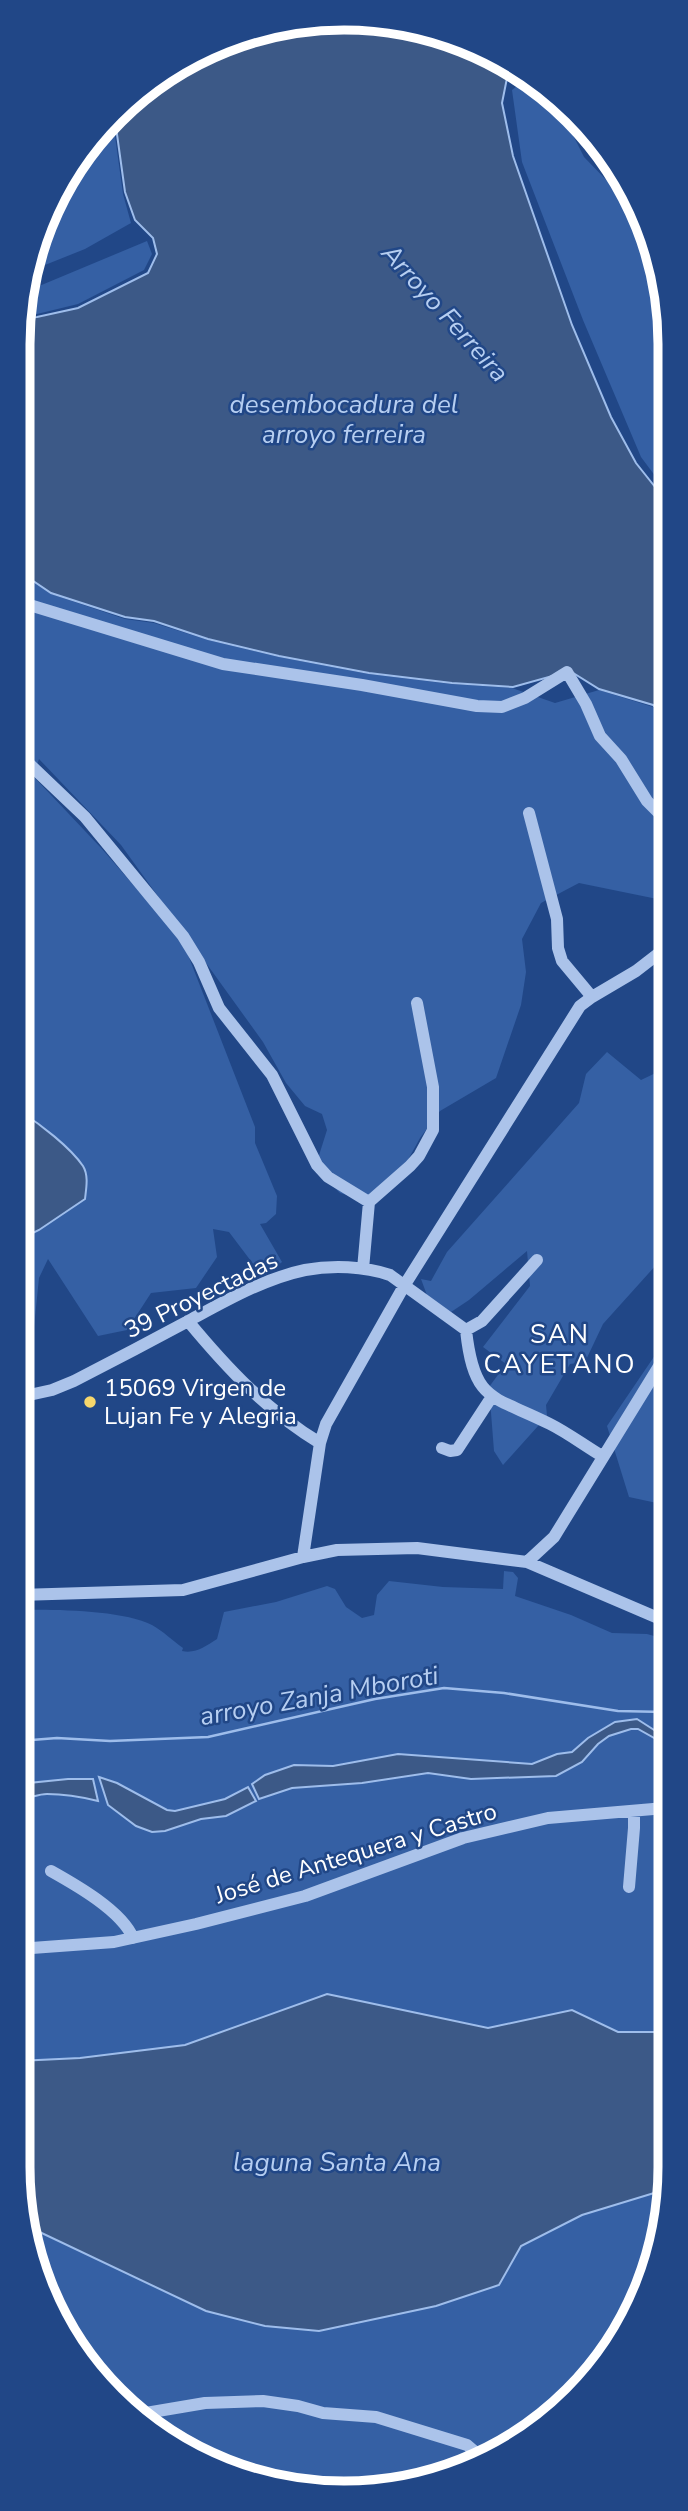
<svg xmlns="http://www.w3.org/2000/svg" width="688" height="2511" viewBox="0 0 688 2511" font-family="'Nunito Sans',sans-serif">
<rect width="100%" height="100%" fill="#214787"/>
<!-- green -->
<path fill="#3560a4" d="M522,82L559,107L584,157L642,217L668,302L667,492L641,457L583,320L522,162L512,90Z
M113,122L123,194L131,223L85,249L35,269H29L72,163Z
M147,241L152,254L144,270L78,304L37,314H24V289H32Z
M23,575L51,594L125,619L154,623L208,640L279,657L369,674L451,684L512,688L555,703L599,690L653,707L667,720V901L579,883L541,903L522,939L526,972L521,1005L496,1078L440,1111L420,1138L398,1178L364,1200L340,1193L315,1168L327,1130L322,1114L305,1106L286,1083L263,1042L121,845L39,759L33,776L102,849L183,942L255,1127V1143L277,1196L276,1214L266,1223L260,1224L282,1262L263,1277L229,1232L213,1229L217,1257L196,1288L151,1293L127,1330L98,1336L48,1259L39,1278L34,1327L20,1331Z
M607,1052L641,1080L666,1068V1254L603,1324L585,1362L570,1364L546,1405L547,1416L503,1465L494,1451L489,1387L506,1364L483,1347L530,1286L527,1251L469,1300L451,1312L428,1298L421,1279L431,1281L447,1252L579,1103L586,1074Z
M666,1339V1505L629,1497L607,1426Z
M504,1571L513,1572L518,1578L515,1596L571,1615L612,1633L647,1634L665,1639L664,2230L616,2348L542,2426L429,2482L322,2493L200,2460L99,2383L42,2292L18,2167L19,1610C52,1609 123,1610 152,1625C163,1631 173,1641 183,1648L182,1651C196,1654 206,1646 217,1639L224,1612L276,1602L327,1586L335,1589L346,1607L362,1618L374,1615L377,1595L389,1581L443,1587L503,1589Z"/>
<!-- water -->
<path fill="#3c5987" stroke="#9ebdeb" stroke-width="2" d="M280,24H407L507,61L522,74L507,78L502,103L513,156L572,325L611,417L636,463L667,502V718L653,705L599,689L570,671L513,687L452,683L369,673L279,656L208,639L154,621L125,617L51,593L23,574L24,318L37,317L78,308L148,273L157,254L153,238L135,220L125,192L115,120L162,73Z
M574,116L589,128L638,205L625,193L589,150Z
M21,1112C40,1124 70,1147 83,1166C89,1176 86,1189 85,1199L39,1230L21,1239Z
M637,1719L665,1737V1744L638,1729H631L609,1736L598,1744L582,1762L556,1776L471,1779L428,1773L362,1783L292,1788L259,1799L252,1784L265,1775L294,1765L333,1766L398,1754L532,1764L557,1754L572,1752L588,1738L615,1722Z
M99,1777L117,1783L167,1810L175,1811L225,1799L248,1787L256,1801L226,1816L201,1819L165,1831L152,1832L136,1826L108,1805Z
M68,1779H93L98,1801C82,1797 64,1794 47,1794C37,1794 29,1799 19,1799V1784Z
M327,1994L488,2028L572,2010L618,2032H665L664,2190L582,2215L521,2246L499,2285L436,2306L319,2331L265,2326L206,2311L29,2227L18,2167V2061L80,2058L185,2045Z"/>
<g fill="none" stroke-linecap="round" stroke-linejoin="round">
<!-- stream -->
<path stroke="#9ebdeb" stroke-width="2.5" d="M19,1741L57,1738L110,1741L208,1737L375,1699L444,1688L504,1693L618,1711L665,1712"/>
<!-- minor -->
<path stroke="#abc3ea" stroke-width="12" d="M23,603L223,664L362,685L477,706L502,707L525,698L567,672L586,704L600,736L621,759L647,801L667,821
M22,757L85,817L183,936L199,962L219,1008L272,1075L317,1165L328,1177L369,1202L363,1269
M529,813L557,919L558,948L562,961L592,997
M369,1202L410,1166L419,1156L433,1130V1087L417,1003
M188,1321C226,1367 268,1412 320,1443
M466,1330C474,1404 493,1395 550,1424C568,1433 585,1446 602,1456
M20,1397L52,1390L74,1381C113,1361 153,1340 192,1319C227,1300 266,1278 305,1270C332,1265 364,1266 390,1275L466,1330L482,1321L537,1260
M442,1448L450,1451L457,1450L491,1398
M303,1557L320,1443L326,1424L404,1286L580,1006L592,997L636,971L667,947
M527,1562L554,1537L666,1355
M19,1595L183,1590L303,1557L337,1550L417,1548L527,1562L665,1621
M51,1871C76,1885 122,1911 133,1938
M629,1887L634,1828V1811
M18,1949L114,1942L196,1924L305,1896L463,1838L548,1818L665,1808
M140,2414L205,2403L263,2401L298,2406L323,2413L376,2417L467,2445L481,2457"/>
</g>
<!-- markers -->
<circle fill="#f7d76c" stroke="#214787" stroke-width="2.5" cx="90" cy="1402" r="7"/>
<g text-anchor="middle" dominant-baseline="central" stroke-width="5" stroke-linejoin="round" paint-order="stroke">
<!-- street labels -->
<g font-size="24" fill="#fff" stroke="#214787">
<text transform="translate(201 1295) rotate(-26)">39 Proyectadas</text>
<text transform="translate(356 1853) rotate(-17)">José de Antequera y Castro</text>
</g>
<!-- poi labels -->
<g font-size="24" fill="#fff" stroke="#214787" text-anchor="start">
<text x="104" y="1388">15069 Virgen de<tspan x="104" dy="28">Lujan Fe y Alegria</tspan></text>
</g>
<!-- water labels -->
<g font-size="26" font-style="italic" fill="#b6cef1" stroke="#214787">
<text transform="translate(445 313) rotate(48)">Arroyo Ferreira</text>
<text x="344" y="404">desembocadura del<tspan x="344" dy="30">arroyo ferreira</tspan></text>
<text transform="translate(319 1696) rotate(-10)">arroyo Zanja Mboroti</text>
<text x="337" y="2162">laguna Santa Ana</text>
</g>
<!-- neighbourhood labels -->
<g font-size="26" letter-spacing="2" fill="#fff" stroke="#214787">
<text x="560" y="1334">SAN<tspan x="560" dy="30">CAYETANO</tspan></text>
</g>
</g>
<!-- crop -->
<path d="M0 0H688V2511H0ZM344 30H344A314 314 0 0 1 658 344V2167A314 314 0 0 1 344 2481H344A314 314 0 0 1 30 2167V344A314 314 0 0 1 344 30Z" fill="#214787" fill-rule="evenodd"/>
<path fill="none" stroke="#fff" stroke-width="9" d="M344 30H344A314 314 0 0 1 658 344V2167A314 314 0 0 1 344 2481H344A314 314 0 0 1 30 2167V344A314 314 0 0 1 344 30Z"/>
</svg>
